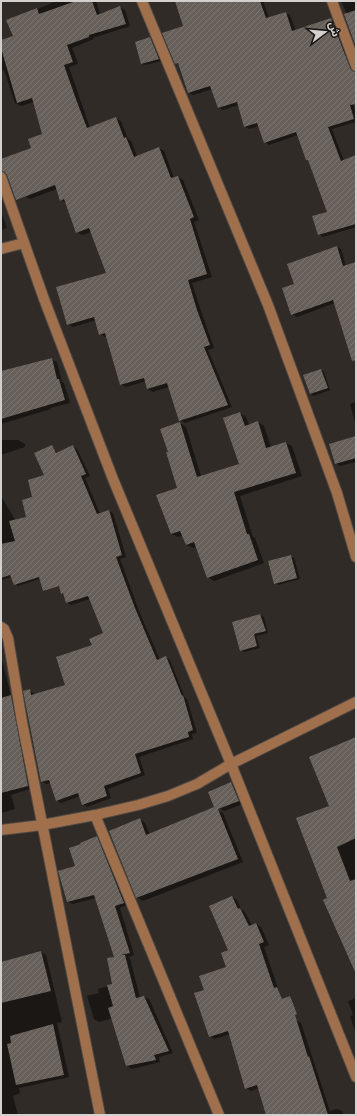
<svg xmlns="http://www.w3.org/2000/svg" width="357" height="1116" viewBox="0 0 357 1116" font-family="'Sofia Sans Condensed','Noto Sans Arabic',sans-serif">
<defs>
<pattern id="building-hatch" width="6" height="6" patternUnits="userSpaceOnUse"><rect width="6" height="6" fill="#665f5a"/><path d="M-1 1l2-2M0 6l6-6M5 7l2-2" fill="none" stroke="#7b7570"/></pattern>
</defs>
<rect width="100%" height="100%" fill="#312b27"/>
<!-- shadow -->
<path fill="#0007" d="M57,1H96L100,14L119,7L125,10L130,26L93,38L94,39L72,48L78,64L69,67L90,128L115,118L121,121L128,139L131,141L137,156L159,148L164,151L174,178L178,177L183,180L199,220L194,222L212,277L192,283L202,314L214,348L208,350L232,407L185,423L180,420L169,387L153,392L148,389L146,381L126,387L120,384L107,336L105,337L100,334L96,320L73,327L67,324L107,273L91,232L82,235L77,232L66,203L61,200L57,189L30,199L25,196L33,148L43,134L34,102L21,106L15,103L4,70L1,71V41L14,37L8,21Z
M176,1H263L269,18L286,13L290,15L296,31L331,19L336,22L348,55L340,58L356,115V122L332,129L344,161L356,156V227L323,237L319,234L328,212L309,160L298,135L269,145L265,142L259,126L249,129L244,126L239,105L223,110L219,108L212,89L193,95L189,93L180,65L176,63L184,27Z
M341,1H356V44L347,14Z
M150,38L153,40L162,61L145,65L142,64Z
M1,211L7,228L1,230Z
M337,247L341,249L346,266L356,263V360L335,303L297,317L292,314L295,284Z
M51,359L57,362L62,382L64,383L70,403L50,408L51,409L1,424V372Z
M321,370L324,372L330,390L314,396L310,394Z
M356,402V426L350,404Z
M240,413L246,417L249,425L258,422L264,426L271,447L286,443L292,446L302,476L240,496L253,537L255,538L264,563L214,581L208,577L197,547L193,548L186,545L183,535L178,537L172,534L178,488L169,452L180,423L186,427L201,476L241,465Z
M356,437V462L340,466L336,463Z
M1,440H18L25,444V447L1,455Z
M73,446L77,449L90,476L85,478L100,514L109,511L113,513L126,557L120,559L139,611L160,660L165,657L170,660L185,698L187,699L197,733L192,734L193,739L139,757L145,775L108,789L111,798L87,807L83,804L80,796L61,803L56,800L51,783L46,784L41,781L30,691L34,693L35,695L66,686L93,646L104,634L90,599L71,605L66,602L64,594L62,593L46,476L53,449L58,453Z
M1,496L48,576L18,586L15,584L12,577L1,580Z
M291,556L294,558L300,579L278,585L275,583Z
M260,615L264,617L268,633L256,636L260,648L244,652L241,650Z
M1,656L11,696L16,699L33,788L11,795L15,809L1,813Z
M356,738V964L329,899L331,806Z
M231,784L237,787L243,804L224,811L219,808V811L223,813L243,862L143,901L137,897L140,819L145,823L150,835L215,807Z
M97,837L101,840L128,905L120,908L134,955L128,957L130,958L140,998L144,997L149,999L173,1053L159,1057L160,1062L132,1069L127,1066L113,1018L99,1022L94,1019L87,996L99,993L98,989L113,985L115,958L96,898L73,904L68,902L77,867Z
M232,897L237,900L241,909L245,912L252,926L256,924L261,927L269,945L264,947L281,997L250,1010L296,1020L301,1023L330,1111L337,1109L342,1111L343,1115H267L259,1088L251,1091L246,1088L230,1034L215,1039L210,1036L205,991L228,967Z
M41,952L46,955L62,1022L57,1023L69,1077L19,1088L20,1093L13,1096L18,1115H1V963Z
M356,998V1034L350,1016L353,1015L348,1001Z"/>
<!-- building -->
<path fill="url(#building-hatch)" d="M76,1H92L97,15L120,6L126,24L89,35V37L67,45L73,62L64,65L77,102L87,128L116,117L124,138L126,137L134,157L159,147L171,178L178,176L194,217L190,219L207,274L188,280L197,310L210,345L204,347L228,405L179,421L167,383L147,389L144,378L120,385L105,333L99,335L94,317L67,325L56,287L106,273L89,228L76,233L64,199L60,201L55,185L16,200L7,175L5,172L1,171V159L31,148L28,139L42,134L32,98L17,103L1,48V40L13,36L6,20L37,8L39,14Z
M175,1H260L266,18L286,12L292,31L331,18L350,68L352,71L356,72V104L350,105L354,119L328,127L341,161L356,155V224L318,235L312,216L327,212L308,160H306L296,132L264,143L257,123L244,127L237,102L218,108L210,86L188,93L178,63L175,64L162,33L183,26Z
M356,10V47L344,14Z
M150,37L159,59L141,64L135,42Z
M337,246L343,266L356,262V360L352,361L333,300L291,315L282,288L294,284L287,264Z
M52,358L57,379H59L65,400L1,419V371Z
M321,369L328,388L310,394L303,375Z
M240,412L245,426L258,421L266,448L286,442L296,473L234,492L247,534H249L258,560L207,578L194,542L186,545L180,531L171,534L156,495L177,488L166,452H168L160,429L180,422L197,477L239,464L223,418Z
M356,436V458L335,464L329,444Z
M52,445L56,453L73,445L86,474L81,476L97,514L109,510L122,555L116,557L135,608L157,660L166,656L182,696L183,695L193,730L188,732L189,737L135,754L141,773L104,786L107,796L82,805L78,793L56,801L49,780L41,782L23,691L30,689L31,695L65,685L56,657L92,645L89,639L103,633L88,596L66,603L63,593L61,594L59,586L43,591L39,577L14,585L10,575L1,578V544L15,541L9,521L26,517L22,500L32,497L28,480L44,475L34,453Z
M291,555L297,578L274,584L268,561Z
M260,614L266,631L254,634L257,646L240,651L232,622Z
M11,695L28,786L1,793V698Z
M356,737V838L337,847L350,881L356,879V974L323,900L327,898L296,818L329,806L309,757Z
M231,782L239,801L218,809L238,859L136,898L109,831L140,818L146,835L214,807L208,792Z
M97,836L124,903L115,906L130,953L121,955H125L136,998L144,996L169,1051L154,1055L156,1060L126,1066L108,1008L113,1006L107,985L112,984L107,958L114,957L94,895L67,902L58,871L75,866L69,848L81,844L80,843Z
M232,896L238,909L240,908L249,926L256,923L264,942L259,944L274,988L277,987L282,999L290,996L297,1014L295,1015L308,1057L309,1056L328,1115H266L257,1085L245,1089L228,1031L209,1037L194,993L204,990L199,976L226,967L221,953L228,950L209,906Z
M41,951L51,991L1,1003V962Z
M53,1024L64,1075L16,1085L7,1044L11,1043L10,1036Z"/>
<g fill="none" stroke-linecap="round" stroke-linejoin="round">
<defs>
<path id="minor" d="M142,1L268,305L337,493L356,557
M332,1L356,66
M1,177L44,299L113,479L231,764L356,1077
M1,249L24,243
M1,627L4,629L8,638L22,722L100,1115
M95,815L219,1115
M1,830L42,825L95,815L138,805L168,796L197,784L231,764L356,702"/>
</defs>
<!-- minor casing -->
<use href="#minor" stroke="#4e4945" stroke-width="12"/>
<!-- minor -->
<use href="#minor" stroke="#a06f4c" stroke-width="10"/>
</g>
<!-- border -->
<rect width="357" height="1116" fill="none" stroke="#d4d0cd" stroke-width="4"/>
<!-- north arrow -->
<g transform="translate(325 32) rotate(74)" stroke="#171413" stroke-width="3" paint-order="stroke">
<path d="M0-3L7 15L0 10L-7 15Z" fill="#d4d0cd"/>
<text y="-6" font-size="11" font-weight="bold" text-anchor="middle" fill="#d4d0cd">ش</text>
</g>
</svg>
